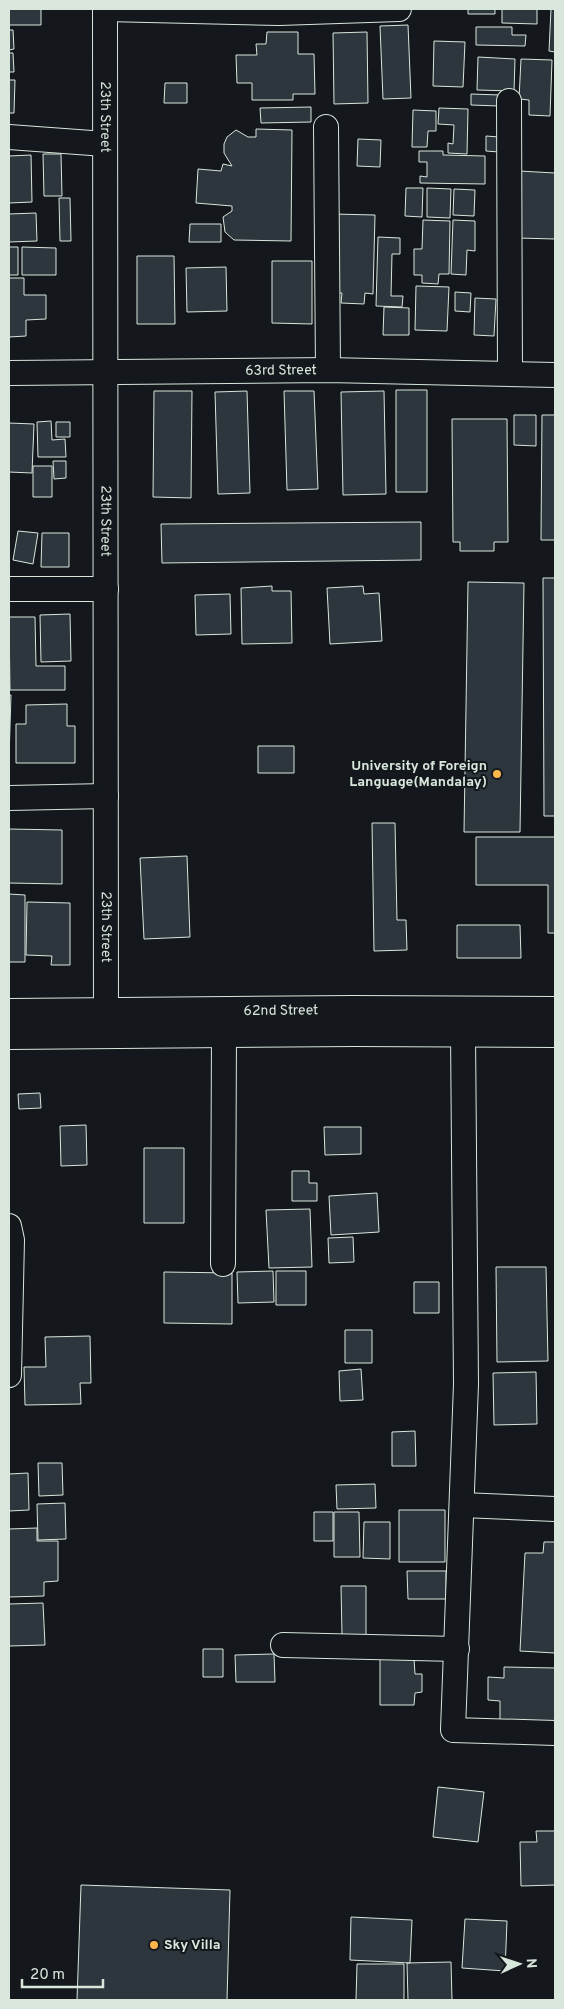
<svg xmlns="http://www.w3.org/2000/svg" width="564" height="2009" viewBox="0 0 564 2009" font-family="Overpass,sans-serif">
<rect width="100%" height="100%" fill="#14181c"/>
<!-- building -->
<path fill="#2c363c" stroke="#d8e6dc" d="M9,9H41V25H9Z
M468,9H495V14H468Z
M502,9H537V24L502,23Z
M551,9H555V52L549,51Z
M408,25L411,98L383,99L380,26Z
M476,27H512V35H526L525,46L476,45Z
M9,30H13L14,49L9,50Z
M267,32H298V54H314L315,94H293V100H252V83H237L236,55H257L256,44H266Z
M367,32L368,103L334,104L333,33Z
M434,41L465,42L463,87L433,86Z
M9,53H13L14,72H9Z
M478,57L515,59L514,91L477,90Z
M521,59L552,60L550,116L529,115V100L519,99Z
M9,80H15L14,113H9Z
M165,83H187V103H164Z
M471,94L500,95L499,106L471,105Z
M311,107V122L261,123L260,108Z
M439,108L468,109L467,154L448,153V143L453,144L454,125L438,124Z
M413,110L436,111V131H428L427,147H412Z
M256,129L292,130L291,241L234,240L225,232L223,217L232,211V206L196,203L198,169L221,171L223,164L232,166L224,153V144L227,137L236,130L248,137H256Z
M486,136L499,137V152L486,151Z
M358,139L381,140L380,167L357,166Z
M419,151H443V155L485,156V184L420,183V176L427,177V162H419Z
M43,154H61L62,196H44Z
M31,155L32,202L9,203V156Z
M519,171L555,173V239L518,238Z
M406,188H423L422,217L405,216Z
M427,188L451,189L450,218L427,217Z
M454,189L475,190L474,216L453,215Z
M59,198H70L71,241H60Z
M36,213L37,241L9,242V214Z
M333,214L375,215L373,294L365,293L364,304L341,303L342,293H331Z
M423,220L450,221L449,274H439L438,284L422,283V275H414V249H422Z
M453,220L475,221V251L467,250L466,275L451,274Z
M190,224H221V242H189Z
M378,237L400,238V254H392L391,296H403L402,307L376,306Z
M9,247H18V275H9Z
M22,247L56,248V275H22Z
M137,256H174L175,324H137Z
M272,261H312V324L272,323Z
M226,267L227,311L187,312L186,268Z
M9,278H24V295H46V319L26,320V336L9,337Z
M416,286L449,287L447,331L415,330Z
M455,292L471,293L470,312L455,311Z
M475,298L496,299L494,336L474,335Z
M384,307L409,308V335H383Z
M396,390H427V492H396Z
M154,391H192L191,498L153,497Z
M247,391L250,493L218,494L215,392Z
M284,391H314L318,489L287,490Z
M384,391L386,494L343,495L341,392Z
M514,415H536V446L514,445Z
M542,415H555V540H541Z
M452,419H507L508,542H494V551H460V542H453Z
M51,421L52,440L65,439L66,457H38L37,422Z
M56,422H70V437H56Z
M9,423L34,424L32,473L9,472Z
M53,461H66V478L54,479Z
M33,466H52V497H33Z
M421,522V560L162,563L161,524Z
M18,531L38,533L33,564L13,560Z
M42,533H69V567H41Z
M543,578H555V816H544Z
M468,582L524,583L520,832H464Z
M272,586V591H291L292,643L242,644L241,588Z
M363,586L364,594L379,593L382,641L330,644L327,588Z
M230,594L231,634L196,635L195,595Z
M70,614L71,661L41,662L40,615Z
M9,617H35L36,666H65V690H10Z
M9,695H11L9,758Z
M67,704V726H75V763H16V724H26V705Z
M258,746H294V773H258Z
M372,823H395L397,920H406L407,950L374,951Z
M9,829L62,830V884L9,883Z
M476,837H555V933H548V885H476Z
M187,856L190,937L144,939L140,858Z
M9,894L25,895V962H9Z
M27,902L70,903V965H51L52,956L26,955Z
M457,925H520L521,958H457Z
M40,1093L41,1108L19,1109L18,1094Z
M86,1125L87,1165L61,1166L60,1126Z
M324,1127H361V1154L325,1155Z
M144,1148H184V1223H144Z
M292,1171H309V1183H317V1201H292Z
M377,1193L379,1232L331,1235L329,1196Z
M310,1209L312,1267L269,1268L266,1210Z
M353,1237L354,1262L329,1263L328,1238Z
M496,1267H546L548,1361L497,1362Z
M273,1271L274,1302L238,1303L237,1272Z
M276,1271H306V1305H276Z
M164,1272L232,1273V1324L164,1323Z
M414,1282H439V1313H414Z
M345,1330H372V1363H345Z
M90,1336L91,1383H80L81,1404L25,1405L24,1367H46L45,1337Z
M361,1369L363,1400L340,1401L339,1371Z
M536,1372L537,1424L494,1425L493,1373Z
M415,1431L416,1466H392V1432Z
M38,1463H62L63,1495L39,1496Z
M28,1473L29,1510L9,1511V1474Z
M375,1484L376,1508L337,1509L336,1485Z
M65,1503L66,1539L38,1540L37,1504Z
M399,1510H445V1562H399Z
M314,1512H333V1541H314Z
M334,1512H359L360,1557H334Z
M364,1522H390V1559L363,1558Z
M37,1528V1541H58V1581L44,1582V1596L9,1597V1529Z
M544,1542H555V1653L520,1651L525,1553H543Z
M407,1571H446V1599H408Z
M341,1586H366V1635H342Z
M43,1603L45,1645L9,1646V1604Z
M203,1649H223V1677H203Z
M274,1654L275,1682H236L235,1655Z
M380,1659H414L415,1674H422V1692L415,1693L414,1705H380Z
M504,1667L555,1668V1722L500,1720V1701L488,1700V1677L504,1678Z
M438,1787L484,1792L478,1842L433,1837Z
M536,1831H555V1885L521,1886L520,1842H537Z
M81,1885L230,1890L227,2000H77Z
M351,1917L412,1920L410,1963L350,1960Z
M465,1919L507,1921L505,1971L462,1968Z
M451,1962L452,2000H408L407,1963Z
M357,1964H404V2000H356Z"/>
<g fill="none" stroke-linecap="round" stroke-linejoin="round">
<defs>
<g id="minor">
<path id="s1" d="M105,9L106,1031"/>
<path d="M105,9L279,13L399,9"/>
<path d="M509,101L510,373"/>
<path d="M326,127L328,370"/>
<path d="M9,137L105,144"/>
<path id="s2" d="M9,373L328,370L555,375"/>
<path d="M9,589H106"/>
<path d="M9,798L106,796"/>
<path d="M463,1033L466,1384L453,1730L555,1733"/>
<path d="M9,1226L12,1240L9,1375"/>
<path d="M223,1264L224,1033"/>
<path d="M462,1505L555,1509"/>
<path d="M283,1645L457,1649"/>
</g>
<g id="secondary">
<path id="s3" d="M9,1013L353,1010L555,1011"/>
<path d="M9,1035L354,1032L555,1033"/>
</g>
</defs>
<!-- minor casing -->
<use href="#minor" stroke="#d8e6dc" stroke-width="26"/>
<!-- secondary casing -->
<use href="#secondary" stroke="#d8e6dc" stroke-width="30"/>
<!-- minor -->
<use href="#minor" stroke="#14181c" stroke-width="24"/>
<!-- secondary -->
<use href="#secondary" stroke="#14181c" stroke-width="28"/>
</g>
<!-- markers -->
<g fill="#ffb74d" stroke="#14181c" stroke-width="2">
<circle cx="497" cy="774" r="5"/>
<circle cx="154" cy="1945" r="5"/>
</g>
<g text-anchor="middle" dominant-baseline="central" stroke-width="4" stroke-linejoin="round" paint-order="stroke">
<!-- street labels -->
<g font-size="14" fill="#d8e6dc" stroke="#14181c">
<text stroke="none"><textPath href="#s1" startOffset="108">23th Street</textPath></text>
<text stroke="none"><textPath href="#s2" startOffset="272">63rd Street</textPath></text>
<text stroke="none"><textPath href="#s1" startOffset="512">23th Street</textPath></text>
<text stroke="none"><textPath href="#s1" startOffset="918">23th Street</textPath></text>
<text stroke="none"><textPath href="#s3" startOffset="272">62nd Street</textPath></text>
</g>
<!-- poi labels -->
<g font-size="14" font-weight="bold" fill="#d8e6dc" stroke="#14181c" text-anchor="end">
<text x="487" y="766">University of Foreign<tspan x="487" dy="16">Language(Mandalay)</tspan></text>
<text x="164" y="1945" text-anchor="start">Sky Villa</text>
</g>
</g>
<!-- border -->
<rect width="564" height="2009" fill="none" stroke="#d8e6dc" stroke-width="20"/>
<!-- north arrow -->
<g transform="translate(519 1964) rotate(87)" stroke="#14181c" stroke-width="4" paint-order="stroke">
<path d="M0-4L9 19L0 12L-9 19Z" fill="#d8e6dc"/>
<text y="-8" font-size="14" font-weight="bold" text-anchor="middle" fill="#d8e6dc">N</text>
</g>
<!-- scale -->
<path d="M22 1979v8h81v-8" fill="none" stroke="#d8e6dc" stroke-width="2.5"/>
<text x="30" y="1979" font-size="15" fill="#d8e6dc" stroke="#14181c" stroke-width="4" paint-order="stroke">20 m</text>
</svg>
